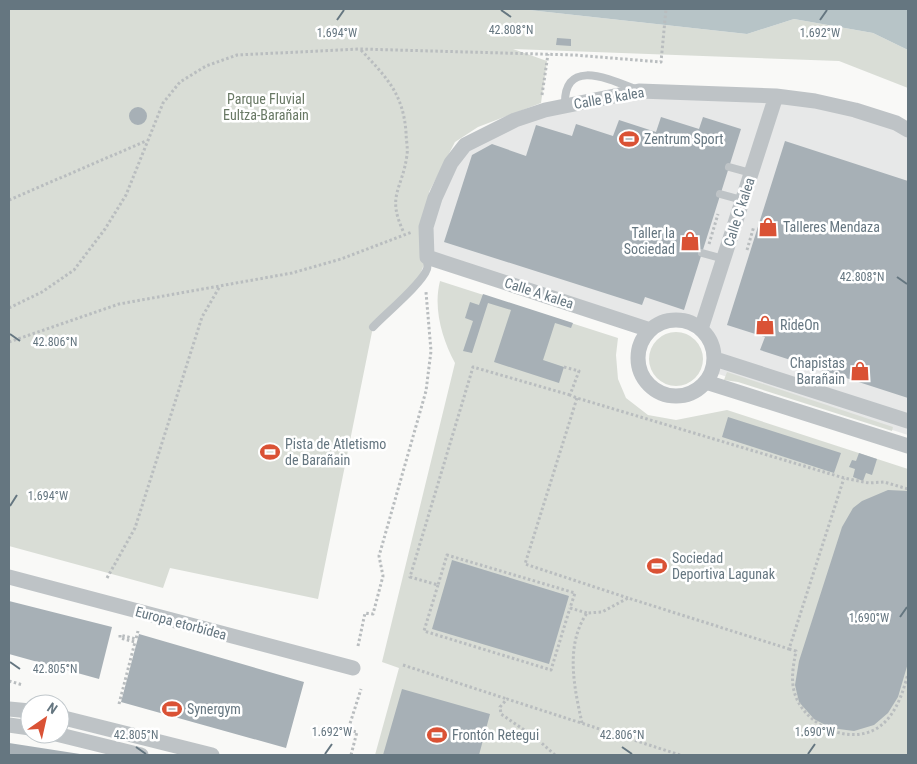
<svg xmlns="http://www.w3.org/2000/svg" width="917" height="764" viewBox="0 0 917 764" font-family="'Roboto Condensed',sans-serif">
<rect width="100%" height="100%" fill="#f9f9f7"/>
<!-- built -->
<path fill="#e7e8e8" d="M639,91L776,96L908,130V435L712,372V344L681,320L650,330L427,257L435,198L451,163L493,130Z"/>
<!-- green -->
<path fill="#d9ddd6" d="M9,9H520L747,34L794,19L873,33L908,50V88L839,61L513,49L547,61L541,103L478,127L455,142L429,192L427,257L415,287L373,327L318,599L170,568L163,588L9,546Z
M440,281L618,338L616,355L618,379L626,398L648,415L676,420L727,410L908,469V755H375L399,668L382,662L455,363C442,339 433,308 440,281Z
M649 359a27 27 0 1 1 54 0a27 27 0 1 1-54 0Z
M727,372L893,427L892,431L738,382L724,380Z"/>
<!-- water -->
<path fill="#b7c4c7" d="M520,9H908V50L873,33L794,19L747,34Z"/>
<!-- building -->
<path fill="#a7b0b6" d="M557,38L571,39V46L556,45Z
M129 116a9 9 0 1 1 18 0a9 9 0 1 1-18 0Z
M661,117L699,129L703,117L741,129L684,310L645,297L642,305L444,242L472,155L492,144L526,156L536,125L572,136L576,124L613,136L619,120L656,132Z
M785,141L908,181V398L760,350L765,337L727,325Z
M483,294L573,323L571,328L555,323L543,360L564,367L559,383L494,362L511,310L488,303L472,353L463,351L473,321L465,318L470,302L479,305Z
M728,417L841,453L834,473L722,437Z
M859,453L877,459L872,475L866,473L863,481L853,477L855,469L849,467L852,460L856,461Z
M888,490L908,491V663L898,697L888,713L874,725L854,731L831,728L814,719L799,702L795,685L799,661L842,527L853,508L862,501Z
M452,560L569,596L549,664L432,629Z
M9,601L112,627L99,679L9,654Z
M139,634L304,682L286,748L121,702Z
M402,689L490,714L479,755H383Z
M9,743L80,754V755H9Z"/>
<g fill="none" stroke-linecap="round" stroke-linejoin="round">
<!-- path -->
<path stroke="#b9bdbf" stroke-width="3" stroke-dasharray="2.5 2.5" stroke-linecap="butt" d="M361,50C386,77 403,93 406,132C406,139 408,148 407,155C402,191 386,195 404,233
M542,95L548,54
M9,200L146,141
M709,244L718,214
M747,250L754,226
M9,308L42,292L74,270L105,229L126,195L163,103L180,82L206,66L237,55L360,49L574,55L661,62L666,9
M9,342L119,304L292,273L341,259L412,232
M564,367L579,371L570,395L577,398L844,478L869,483L884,482L908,489
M570,395L473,367L410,577L438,585L447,555L575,593L570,608L587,613
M577,398L525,564L628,598
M107,578L135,528L202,317L220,286
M438,585L424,631L551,670L570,608
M358,646L365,613L373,614L383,576L379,556L426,391L431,351L426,292
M789,649L796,651C793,667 790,682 796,697C808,727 851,746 879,727C896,715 903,692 908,674
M403,665L507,699
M9,681L23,685
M119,704L135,642L120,638V635L136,639L138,631
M582,723C574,687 565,645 587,613L602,612L628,598L789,649L844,478
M351,755L357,732L348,730L361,689
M555,755L536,738L501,714L500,707L507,699L680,755"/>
<!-- lane -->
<path stroke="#bec3c6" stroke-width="8" d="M565,106C563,58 607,78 635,89
M729,167L751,173
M720,194L742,200
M702,253L724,259
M373,327C385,314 422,284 427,269C428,266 427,260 427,257"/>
<!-- street -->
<path stroke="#bec3c6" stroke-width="15" d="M638 358a38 38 0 1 1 76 0a38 38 0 1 1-76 0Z
M701,329L776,96
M650,330L427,257L426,227L435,198L451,163L465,145L515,120L545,110L639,91L776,96L815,101L855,110L896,123L908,130
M715,359L908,421
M706,382L908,446
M9,577L353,668
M9,709L30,711
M60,717L212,755
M9,725L30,728
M56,734L141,755"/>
</g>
<!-- ticks -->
<path fill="none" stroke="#657680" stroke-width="2" d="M501,10L511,17M337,20L344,10M820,20L827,10M897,277L907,284M10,334L20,341M10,506L17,495M900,617L907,607M10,662L20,669M136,747L146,754M622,747L632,754M325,754L332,744M808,754L815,744"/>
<!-- icons -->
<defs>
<symbol id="stadium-bare" viewBox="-9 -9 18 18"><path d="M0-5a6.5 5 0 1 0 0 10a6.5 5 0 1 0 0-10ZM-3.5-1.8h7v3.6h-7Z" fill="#da5235" stroke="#fff" stroke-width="2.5" paint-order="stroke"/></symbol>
<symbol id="shop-bare" viewBox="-9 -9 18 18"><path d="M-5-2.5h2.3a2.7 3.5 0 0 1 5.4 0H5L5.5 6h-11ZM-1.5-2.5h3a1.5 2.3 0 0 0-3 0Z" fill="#da5235" stroke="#fff" stroke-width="2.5" paint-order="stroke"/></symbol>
</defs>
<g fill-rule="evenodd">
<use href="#stadium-bare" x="615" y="125" width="28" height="28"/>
<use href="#shop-bare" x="754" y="213" width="28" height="28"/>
<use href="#shop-bare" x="676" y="227" width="28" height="28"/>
<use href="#shop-bare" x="751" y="311" width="28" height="28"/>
<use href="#shop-bare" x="846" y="357" width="28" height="28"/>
<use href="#stadium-bare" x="256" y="438" width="28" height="28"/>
<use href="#stadium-bare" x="643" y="552" width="28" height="28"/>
<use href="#stadium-bare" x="158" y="695" width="28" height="28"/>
<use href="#stadium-bare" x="423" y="721" width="28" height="28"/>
</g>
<g text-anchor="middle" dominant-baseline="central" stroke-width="5" stroke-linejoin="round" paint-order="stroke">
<!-- street labels -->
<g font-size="14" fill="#657680" stroke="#fff">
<text transform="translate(609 98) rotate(-10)">Calle B kalea</text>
<text transform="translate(739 212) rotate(-72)">Calle C kalea</text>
<text transform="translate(539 293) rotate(18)">Calle A kalea</text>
<text transform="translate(181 623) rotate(15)">Europa etorbidea</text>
</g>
<!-- park labels -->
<g font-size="14" fill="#687864" stroke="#fff">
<text x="266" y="99">Parque Fluvial<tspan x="266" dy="16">Eultza-Barañain</tspan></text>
</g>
<!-- poi labels -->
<g font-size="14" fill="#657680" stroke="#fff" text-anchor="start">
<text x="644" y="139">Zentrum Sport</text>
<text x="783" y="227">Talleres Mendaza</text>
<text x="675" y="233" text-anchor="end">Taller la<tspan x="675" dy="16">Sociedad</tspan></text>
<text x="780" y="325">RideOn</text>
<text x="845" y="363" text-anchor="end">Chapistas<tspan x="845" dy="16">Barañain</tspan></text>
<text x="285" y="444">Pista de Atletismo<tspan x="285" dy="16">de Barañain</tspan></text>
<text x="672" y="558">Sociedad<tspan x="672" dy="16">Deportiva Lagunak</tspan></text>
<text x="187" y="709">Synergym</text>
<text x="452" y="735">Frontón Retegui</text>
</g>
</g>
<g font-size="12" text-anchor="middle" fill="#657680" stroke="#fff" stroke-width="5" stroke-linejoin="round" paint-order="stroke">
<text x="511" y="34">42.808°N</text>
<text x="337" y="37">1.694°W</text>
<text x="820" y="37">1.692°W</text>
<text x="862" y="281">42.808°N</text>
<text x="55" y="346">42.806°N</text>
<text x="48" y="500">1.694°W</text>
<text x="869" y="622">1.690°W</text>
<text x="55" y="673">42.805°N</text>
<text x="332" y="736">1.692°W</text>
<text x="815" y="736">1.690°W</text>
<text x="136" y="739">42.805°N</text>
<text x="622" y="739">42.806°N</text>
</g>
<!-- border -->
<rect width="917" height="764" fill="none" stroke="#657680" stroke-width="20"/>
<!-- north arrow -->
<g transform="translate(45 719) rotate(34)"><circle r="24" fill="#ffffff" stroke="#c1c8cc"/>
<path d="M0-4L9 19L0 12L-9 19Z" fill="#da5235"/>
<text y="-8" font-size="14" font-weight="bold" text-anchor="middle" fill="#657680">N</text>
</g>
</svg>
